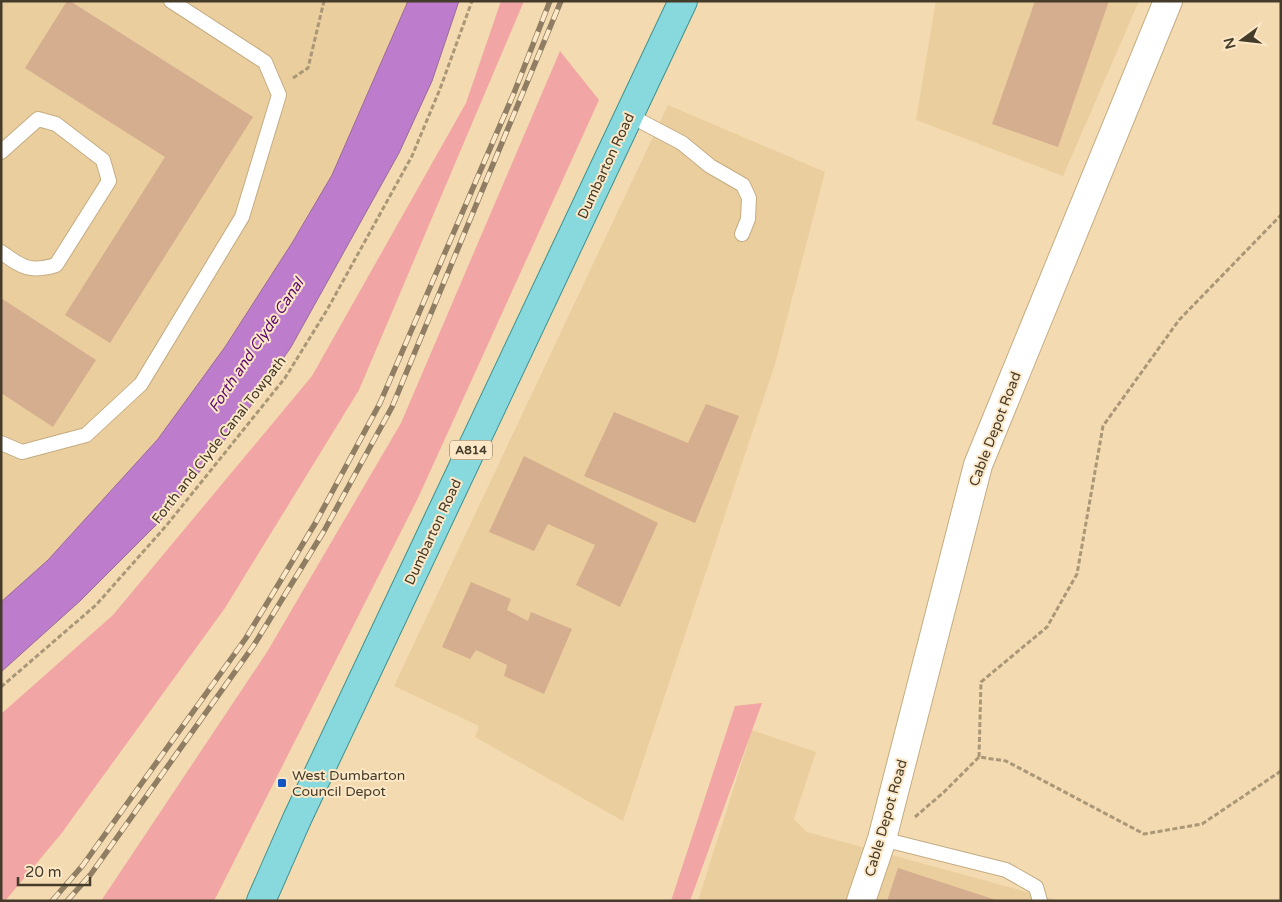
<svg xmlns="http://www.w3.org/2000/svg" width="1282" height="902" viewBox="0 0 1282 902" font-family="'Varela Round',sans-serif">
<rect width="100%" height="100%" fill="#f3dab0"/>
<!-- built -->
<path fill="#ebce9d" d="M1,1H408L332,175L292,243L225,347L158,439L48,560L1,602Z
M936,1H1139L1063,176L916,120Z
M668,105L825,172L775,364L623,821L475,737L479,726L394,686Z
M752,730L816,752L794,819L807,832L1060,901H698Z"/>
<!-- green -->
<path fill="#f1a5a4" d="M501,1H524L359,390L225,608L61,834L5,901H1V714L113,615L312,376L466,103Z
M560,51L599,100L418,498L214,901H101L267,652L401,423Z
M762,703L690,901H671L735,706Z"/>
<!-- water -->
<path fill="#be7dcc" stroke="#9a699b" d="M408,1H459L432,81L399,153L291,347L248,410L164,517L80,601L1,672V602L48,560L158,439L225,347L292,243L332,175Z"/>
<!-- building -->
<path fill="#d4ae8f" d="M67,1H70L253,117L110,343L65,315L165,157L25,68Z
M1035,1H1109L1058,147L992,124Z
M1,298L96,360L53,427L1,393Z
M706,404L739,416L695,523L584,476L614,412L688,443Z
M524,456L658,523L620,607L576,585L595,545L548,524L534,551L489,532Z
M471,582L511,599L507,610L528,621L531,612L572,629L544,694L504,676L507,665L476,650L470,659L442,647Z
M898,868L996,900V901H887Z"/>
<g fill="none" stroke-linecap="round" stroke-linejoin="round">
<defs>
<path id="service" d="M629,115L682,143L710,166L743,185L749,198L748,219L742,234
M1,152L38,119L56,124L103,160L109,181L56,265C29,273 22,267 1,252
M1,443L22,452L86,435L141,384L242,217L279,95L265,62L171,1
M882,839L1006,870L1036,887L1040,901"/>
<path id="minor" d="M861,901L882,839L978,465L1168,1"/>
<path id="primary" d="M261,901L297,819L683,1"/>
</defs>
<!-- service casing -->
<use href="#service" stroke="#c4ac83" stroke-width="16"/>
<!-- minor casing -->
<use href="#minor" stroke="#c4ac83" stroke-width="30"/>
<!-- primary casing -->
<use href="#primary" stroke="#3d918f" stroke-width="30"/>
<!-- path -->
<path stroke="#a99777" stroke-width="3" stroke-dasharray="5 2.5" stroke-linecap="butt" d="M293,78L308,68L324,1
M1,687L96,605L166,526L285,378L327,310L412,156L440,89L472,1
M979,757L981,682L1047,627L1077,574L1103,426L1179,320L1281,215
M915,817L944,792L979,757L1006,761L1144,834L1202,824L1281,771"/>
<!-- service -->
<use href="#service" stroke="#fff" stroke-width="14"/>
<!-- minor -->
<use href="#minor" stroke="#fff" stroke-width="28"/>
<!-- primary -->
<use href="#primary" stroke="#88d9dd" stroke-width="28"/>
<defs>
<path id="rail" d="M52,901L83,865L246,638L316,522L380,403L514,93L550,1
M67,901L91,874L254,645L324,531L392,407L561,1"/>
</defs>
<!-- rail casing -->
<use href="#rail" stroke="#8f7e63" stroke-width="5.5"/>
<!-- rail -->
<use href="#rail" stroke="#fce8c6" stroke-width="4" stroke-dasharray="11" stroke-linecap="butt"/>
</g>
<!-- markers -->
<rect fill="#1456c1" stroke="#fce8c6" stroke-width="2" x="277" y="778" width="10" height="10" rx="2.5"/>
<g text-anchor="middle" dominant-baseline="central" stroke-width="4" stroke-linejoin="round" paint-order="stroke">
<!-- shield labels -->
<rect fill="#fce8c6" stroke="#7c6f59" stroke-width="1" x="450" y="440.5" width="42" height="19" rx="4"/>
<g font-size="12" font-weight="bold" fill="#453b2a">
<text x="471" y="450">A814</text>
</g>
<!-- street labels -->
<g font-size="14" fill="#453b2a" stroke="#fce8c6">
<text transform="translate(606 166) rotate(-65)">Dumbarton Road</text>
<text transform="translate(995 429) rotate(-69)">Cable Depot Road</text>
<text transform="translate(219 440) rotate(-52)">Forth and Clyde Canal Towpath</text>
<text transform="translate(433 532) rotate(-65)">Dumbarton Road</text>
<text transform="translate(886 818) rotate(-74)">Cable Depot Road</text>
</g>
<!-- poi labels -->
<g font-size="14" fill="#453b2a" stroke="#fce8c6" text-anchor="start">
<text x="292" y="775">West Dumbarton<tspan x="292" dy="16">Council Depot</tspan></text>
</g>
<!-- water labels -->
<g font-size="15" font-style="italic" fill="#5f086f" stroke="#fce8c6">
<text transform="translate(256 345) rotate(-56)">Forth and Clyde Canal</text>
</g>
</g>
<!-- border -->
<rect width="1282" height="902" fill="none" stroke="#453b2a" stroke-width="5"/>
<!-- north arrow -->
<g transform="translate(1242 40) rotate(255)" stroke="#fce8c6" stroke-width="4" paint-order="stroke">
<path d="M0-4L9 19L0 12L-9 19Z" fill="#453b2a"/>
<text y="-8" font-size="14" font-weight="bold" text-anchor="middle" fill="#453b2a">N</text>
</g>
<!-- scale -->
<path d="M18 877v8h72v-8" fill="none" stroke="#453b2a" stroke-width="2.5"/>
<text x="25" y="877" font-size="15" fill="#453b2a" stroke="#fce8c6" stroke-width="4" paint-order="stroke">20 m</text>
</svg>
